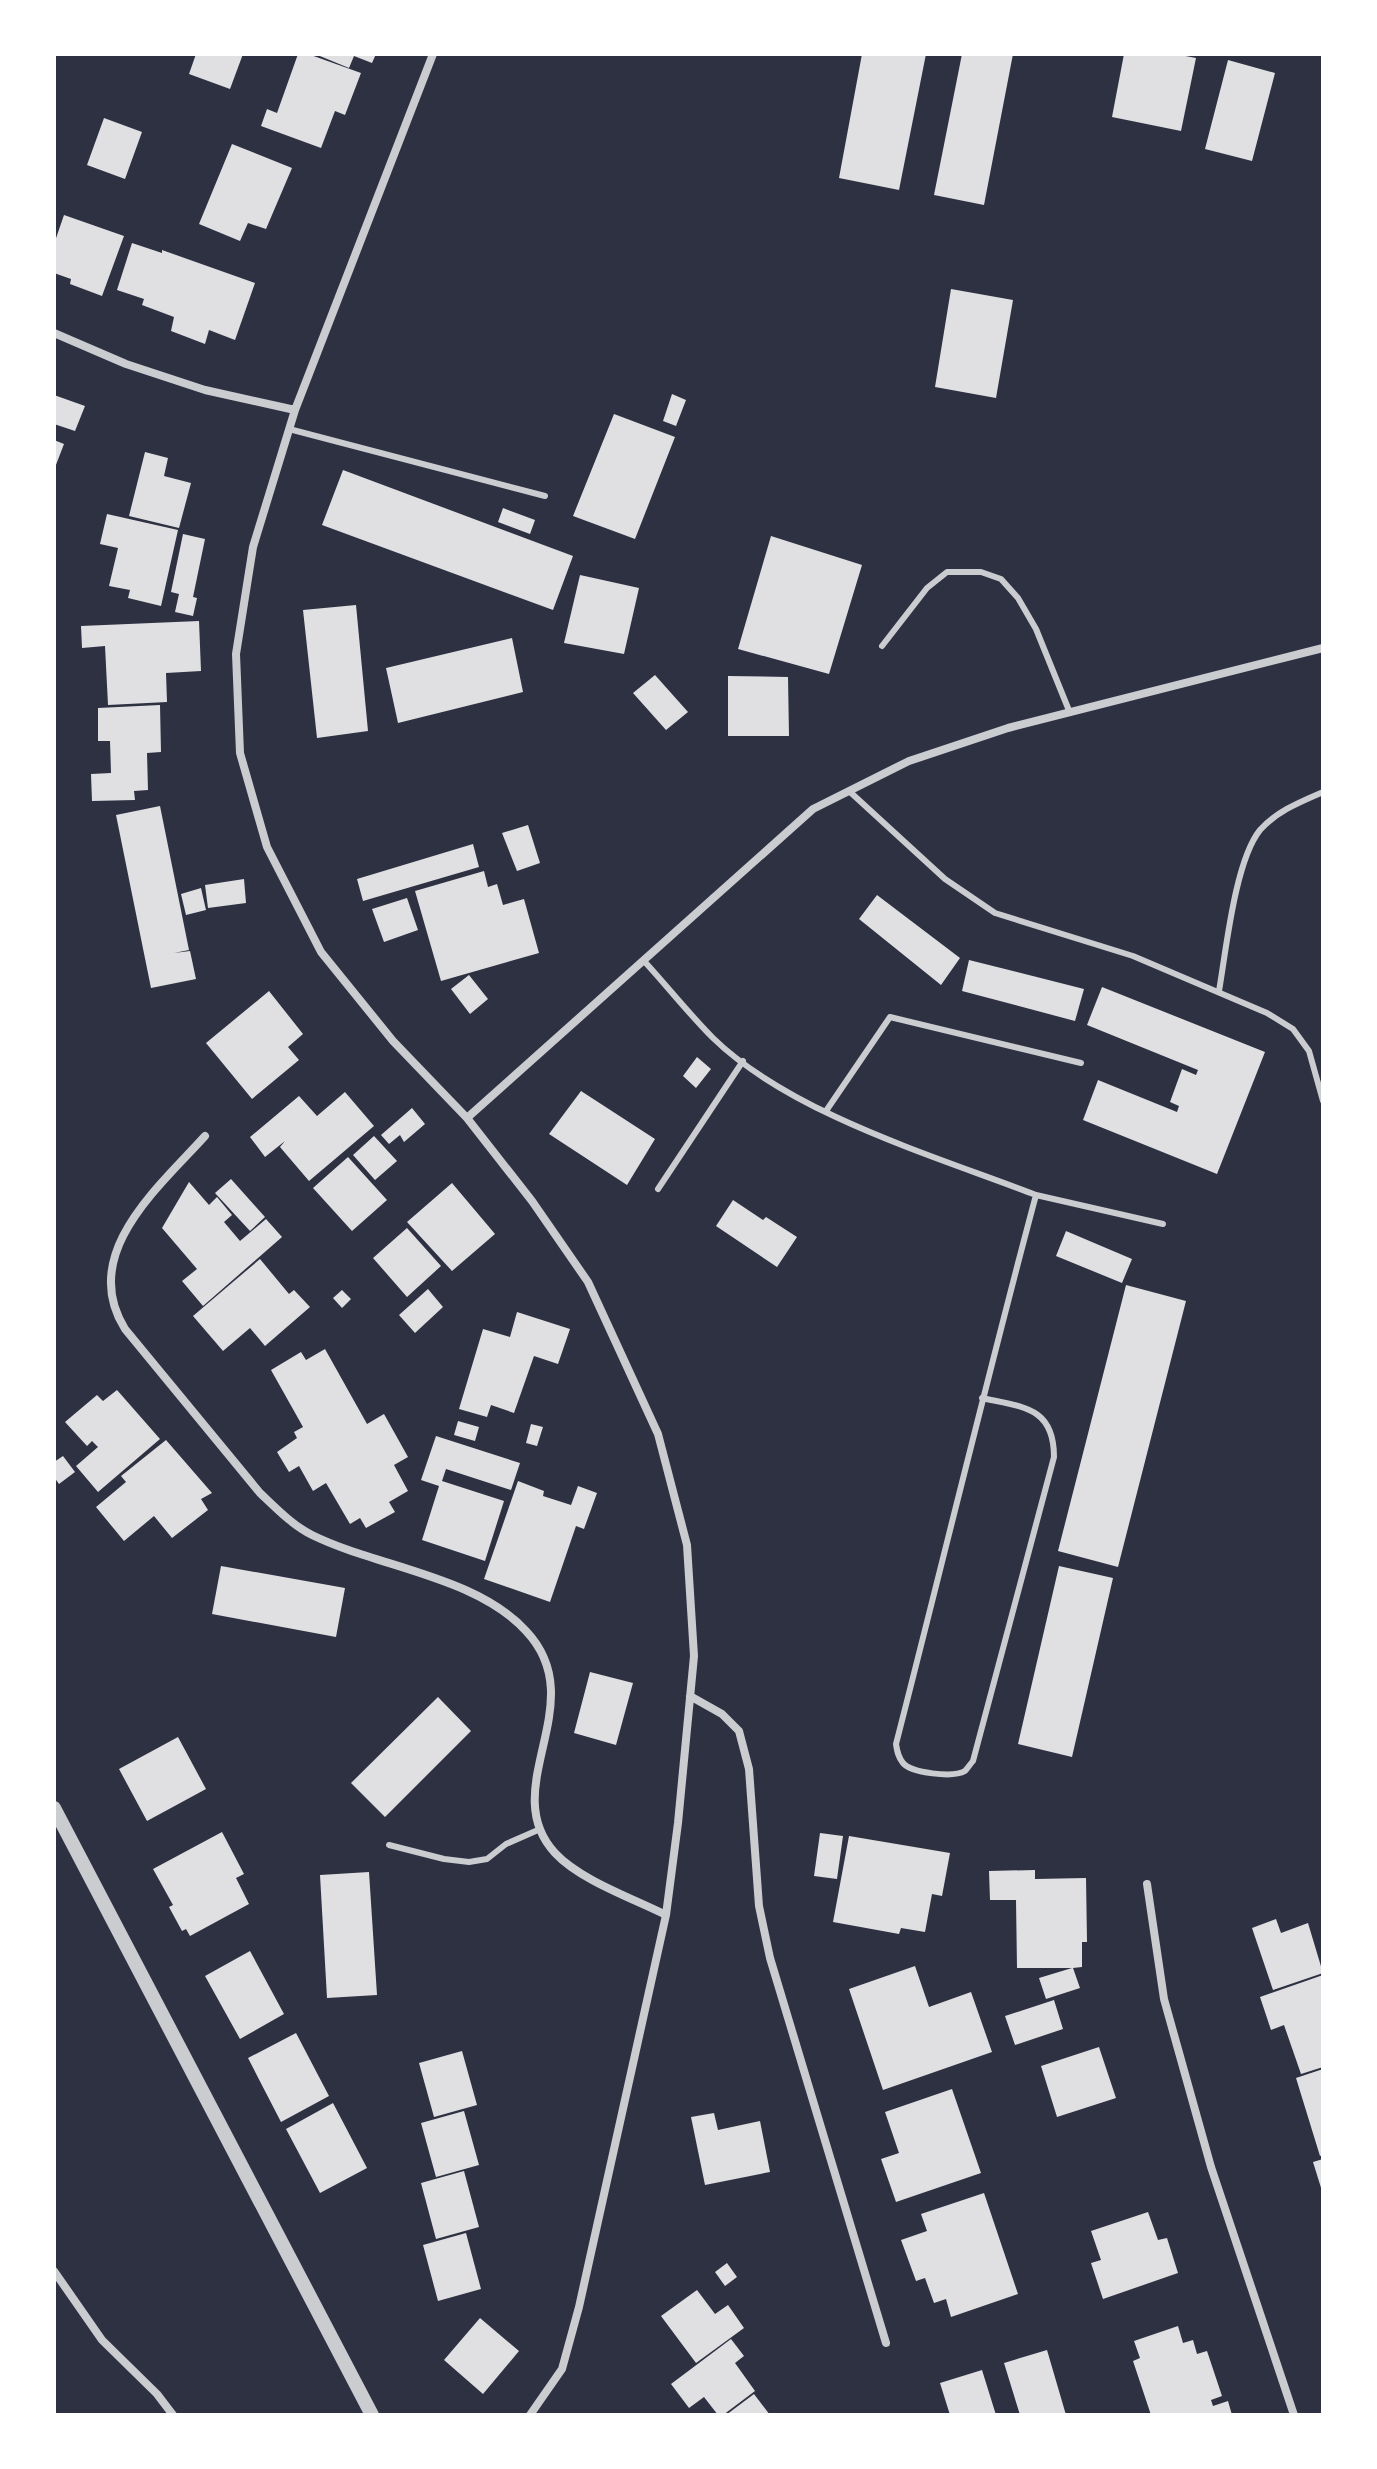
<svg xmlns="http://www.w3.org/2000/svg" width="1377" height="2469" viewBox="0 0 1377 2469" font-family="Georgia,serif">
<rect width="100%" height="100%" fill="#2d3142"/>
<!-- building -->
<path fill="#e0e0e3" d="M196,54H243L230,89L189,74Z
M298,54H308L361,73L345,115L335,111L321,148L261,126L267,109L277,113Z
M315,54H376L372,63L354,56L349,68Z
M862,54H926L899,190L839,178Z
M962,54H1013L984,205L934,195Z
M1124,54H1175L1196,58L1181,131L1112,117Z
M1228,60L1275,73L1252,161L1205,149Z
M104,118L142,132L125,179L87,165Z
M232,144L292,168L266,229L248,223L240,241L199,224Z
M64,215L124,236L102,296L70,284L71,279L54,273V244Z
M132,243L162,253V250L255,283L235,340L209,330L205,344L171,331L174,317L142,305L144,299L117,290Z
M951,289L1013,300L996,398L935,387Z
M672,394L686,400L676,426L663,421Z
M54,395L85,406L75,431L54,424Z
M614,414L675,437L635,539L573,516Z
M54,440L64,444L54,470Z
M145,452L168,458L164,476L191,483L179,528L129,516Z
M343,470L573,556L553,610L322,525Z
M503,508L535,520L530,534L498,522Z
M107,514L178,530L161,606L128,598L130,590L109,586L118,548L100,544Z
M183,534L205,539L193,597L197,598L193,616L175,612L179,594L171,592Z
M771,536L862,565L829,674L738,649Z
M580,575L639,588L624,654L564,643Z
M356,605L368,731L317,738L303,610Z
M199,621L201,671L166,673L167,702L108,705L105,646L82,648L81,626Z
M512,638L523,692L398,723L386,668Z
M655,675L688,712L666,730L633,693Z
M728,676L788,677L789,736H728Z
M160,705L161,752L147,753L148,790L134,791L135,800L92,801L91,774L111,773L110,741H98V708Z
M160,806L189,950L174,953L190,951L196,979L151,988L116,815Z
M528,825L540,863L517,871L502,833Z
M473,844L479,867L363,901L357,879Z
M484,871L488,887L497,884L503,905L524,899L539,953L441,981L415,891Z
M244,879L246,903L208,908L205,885Z
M201,888L206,910L186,915L181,894Z
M877,895L960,958L941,985L859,919Z
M407,898L418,930L384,942L372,909Z
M969,960L1084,989L1075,1021L962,991Z
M469,975L488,999L470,1014L451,989Z
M1102,987L1265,1052L1217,1174L1083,1120L1098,1080L1177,1112L1179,1106L1170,1102L1182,1069L1196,1075L1198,1070L1087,1025Z
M269,991L303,1034L288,1047L299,1060L252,1099L206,1043Z
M697,1057L711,1069L696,1088L683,1076Z
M581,1091L655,1139L627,1185L549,1134Z
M345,1092L374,1126L309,1181L280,1147L285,1141L265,1157L250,1137L299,1096L317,1116Z
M412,1108L425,1124L404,1142L400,1135L389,1144L381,1135Z
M374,1136L397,1161L375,1180L353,1155Z
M348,1157L387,1200L352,1231L313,1188Z
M231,1179L265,1217L250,1231L215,1193Z
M189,1182L209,1205L217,1197L232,1215L224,1222L240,1241L266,1219L282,1237L203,1306L182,1281L197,1269L162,1228Z
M452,1183L495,1234L452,1271L407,1222Z
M733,1200L763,1220L766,1217L797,1237L777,1267L716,1226Z
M407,1228L441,1266L407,1297L373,1258Z
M1066,1231L1132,1259L1122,1283L1056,1256Z
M260,1259L289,1294L294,1290L310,1307L265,1346L250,1328L223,1351L193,1316Z
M1126,1285L1186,1301L1118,1567L1058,1551Z
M428,1289L443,1307L415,1333L399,1315Z
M342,1290L351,1299L342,1308L333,1298Z
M517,1312L570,1329L558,1364L534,1356L514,1413L491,1405L487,1417L459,1409L483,1329L510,1337Z
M325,1349L367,1424L384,1414L408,1457L394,1465L408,1491L389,1502L395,1512L366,1528L360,1518L350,1524L326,1483L313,1491L299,1466L289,1472L277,1452L297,1438L294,1432L303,1427L271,1370L301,1352L306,1360Z
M117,1390L160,1439L98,1492L76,1466L98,1447L92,1441L87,1446L65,1422L97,1395L103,1401Z
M458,1421L479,1427L475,1441L454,1435Z
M531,1424L543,1427L537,1446L526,1443Z
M436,1436L520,1463L511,1490L446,1469L442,1481L504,1501L485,1561L422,1540L439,1486L421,1480Z
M166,1440L212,1493L201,1499L208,1510L172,1538L154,1516L124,1541L96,1507L126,1482L121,1476Z
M63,1456L75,1472L59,1484L54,1477V1462Z
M518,1481L544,1491L543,1496L571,1505L578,1486L597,1493L584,1529L576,1526L550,1602L484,1579Z
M221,1566L345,1588L336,1637L212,1614Z
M1059,1566L1113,1578L1072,1757L1018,1744Z
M590,1672L633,1683L616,1745L574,1733Z
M438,1697L471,1731L385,1817L351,1783Z
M178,1737L206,1789L147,1821L119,1769Z
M222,1832L244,1874L236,1878L249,1904L190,1936L186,1929L182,1931L169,1907L173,1905L153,1869Z
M820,1833L843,1836L837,1879L814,1876Z
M849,1836L950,1853L942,1896L932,1894L925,1932L901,1928L899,1934L833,1922Z
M1035,1870V1879L1086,1878L1087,1942H1082V1967L1073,1968L1080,1988L1046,1999L1039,1978L1072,1968H1017L1016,1900H990L989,1871Z
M369,1872L377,1995L327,1998L320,1875Z
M1276,1919L1281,1933L1308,1923L1323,1973L1273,1990L1252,1928Z
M250,1951L284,2014L240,2039L205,1976Z
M915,1966L929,2007L971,1992L992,2052L883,2090L849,1989Z
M1323,1975V2067L1301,2074L1284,2025L1271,2030L1260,1997Z
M1054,2000L1063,2029L1015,2045L1005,2016Z
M296,2033L329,2096L281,2122L248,2058Z
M1099,2047L1116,2098L1057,2117L1041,2066Z
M462,2051L477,2105L434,2117L419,2063Z
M1323,2069V2155L1320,2156L1296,2078Z
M952,2089L981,2173L896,2202L881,2159L899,2153L885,2112Z
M333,2103L367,2168L320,2193L286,2129Z
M464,2111L479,2165L436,2177L421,2123Z
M714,2113L718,2130L760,2121L770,2172L705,2185L691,2117Z
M1323,2159V2191H1322L1313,2162Z
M464,2171L479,2227L436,2239L421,2183Z
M984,2193L1018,2294L951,2317L946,2299L934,2303L925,2278L916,2281L901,2240L927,2231L921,2214Z
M1148,2212L1158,2240L1167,2238L1178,2273L1103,2299L1091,2263L1101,2260L1091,2231Z
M466,2233L481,2289L438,2301L423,2245Z
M727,2263L737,2277L725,2286L715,2272Z
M697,2290L715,2314L728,2305L744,2328L696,2363L661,2316Z
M480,2318L519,2351L483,2394L444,2360Z
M1178,2326L1183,2343L1193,2340L1197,2354L1207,2351L1222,2396L1211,2400L1213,2406L1228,2401L1232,2415H1151L1133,2361L1140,2358L1134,2341Z
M731,2339L744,2356L735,2363L755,2391L723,2415H718L704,2397L689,2408L671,2384Z
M1047,2350L1066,2415H1020L1004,2363Z
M982,2370L996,2415H950L940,2383Z
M754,2394L770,2415H726Z"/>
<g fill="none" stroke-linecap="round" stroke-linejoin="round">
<!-- service -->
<path stroke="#caccd0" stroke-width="6" d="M289,429L545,496
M882,646L927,588L947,572H981L1001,579L1018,598L1036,629L1070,713
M849,791L945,879L995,913L1133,956L1267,1013L1293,1029L1309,1051L1323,1101
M644,961C667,986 689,1014 713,1038C791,1114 935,1156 1036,1195C987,1378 943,1561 896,1744C897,1751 898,1757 903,1763C911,1773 953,1778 965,1771C966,1770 972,1762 973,1761L1054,1457C1054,1407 1023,1407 982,1398
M1219,991C1226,951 1235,861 1260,830C1277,811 1300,802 1323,792
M826,1111L890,1017L1081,1063
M658,1189L743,1061
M1036,1195L1163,1224
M389,1845L444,1859L469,1862L487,1859L506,1844L538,1830"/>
<!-- minor -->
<path stroke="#caccd0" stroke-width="8" d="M433,54L295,410L253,547L236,654L240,753L267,847L321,952L393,1041L467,1118L532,1201L588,1282L658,1434L687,1545L694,1656L678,1823L666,1915L579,2307L562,2369L530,2415
M54,333L126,364L205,390L295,410
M467,1118L813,809L909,761L1008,728L1323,648
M205,1136C159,1187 78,1254 125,1329L260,1493C276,1508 292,1525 312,1535C377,1567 476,1576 526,1631C594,1703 495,1788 555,1853C580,1880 632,1898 666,1915
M690,1696L722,1714L739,1731L749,1769L759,1906L770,1958L886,2343
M1147,1884L1164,1999L1211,2167L1294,2415
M54,2271L102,2340L157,2394L173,2415"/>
<!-- tertiary -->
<path stroke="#caccd0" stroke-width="14" d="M54,1808L372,2415"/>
</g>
<!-- border -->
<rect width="1377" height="2469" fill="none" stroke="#ffffff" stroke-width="112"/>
</svg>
